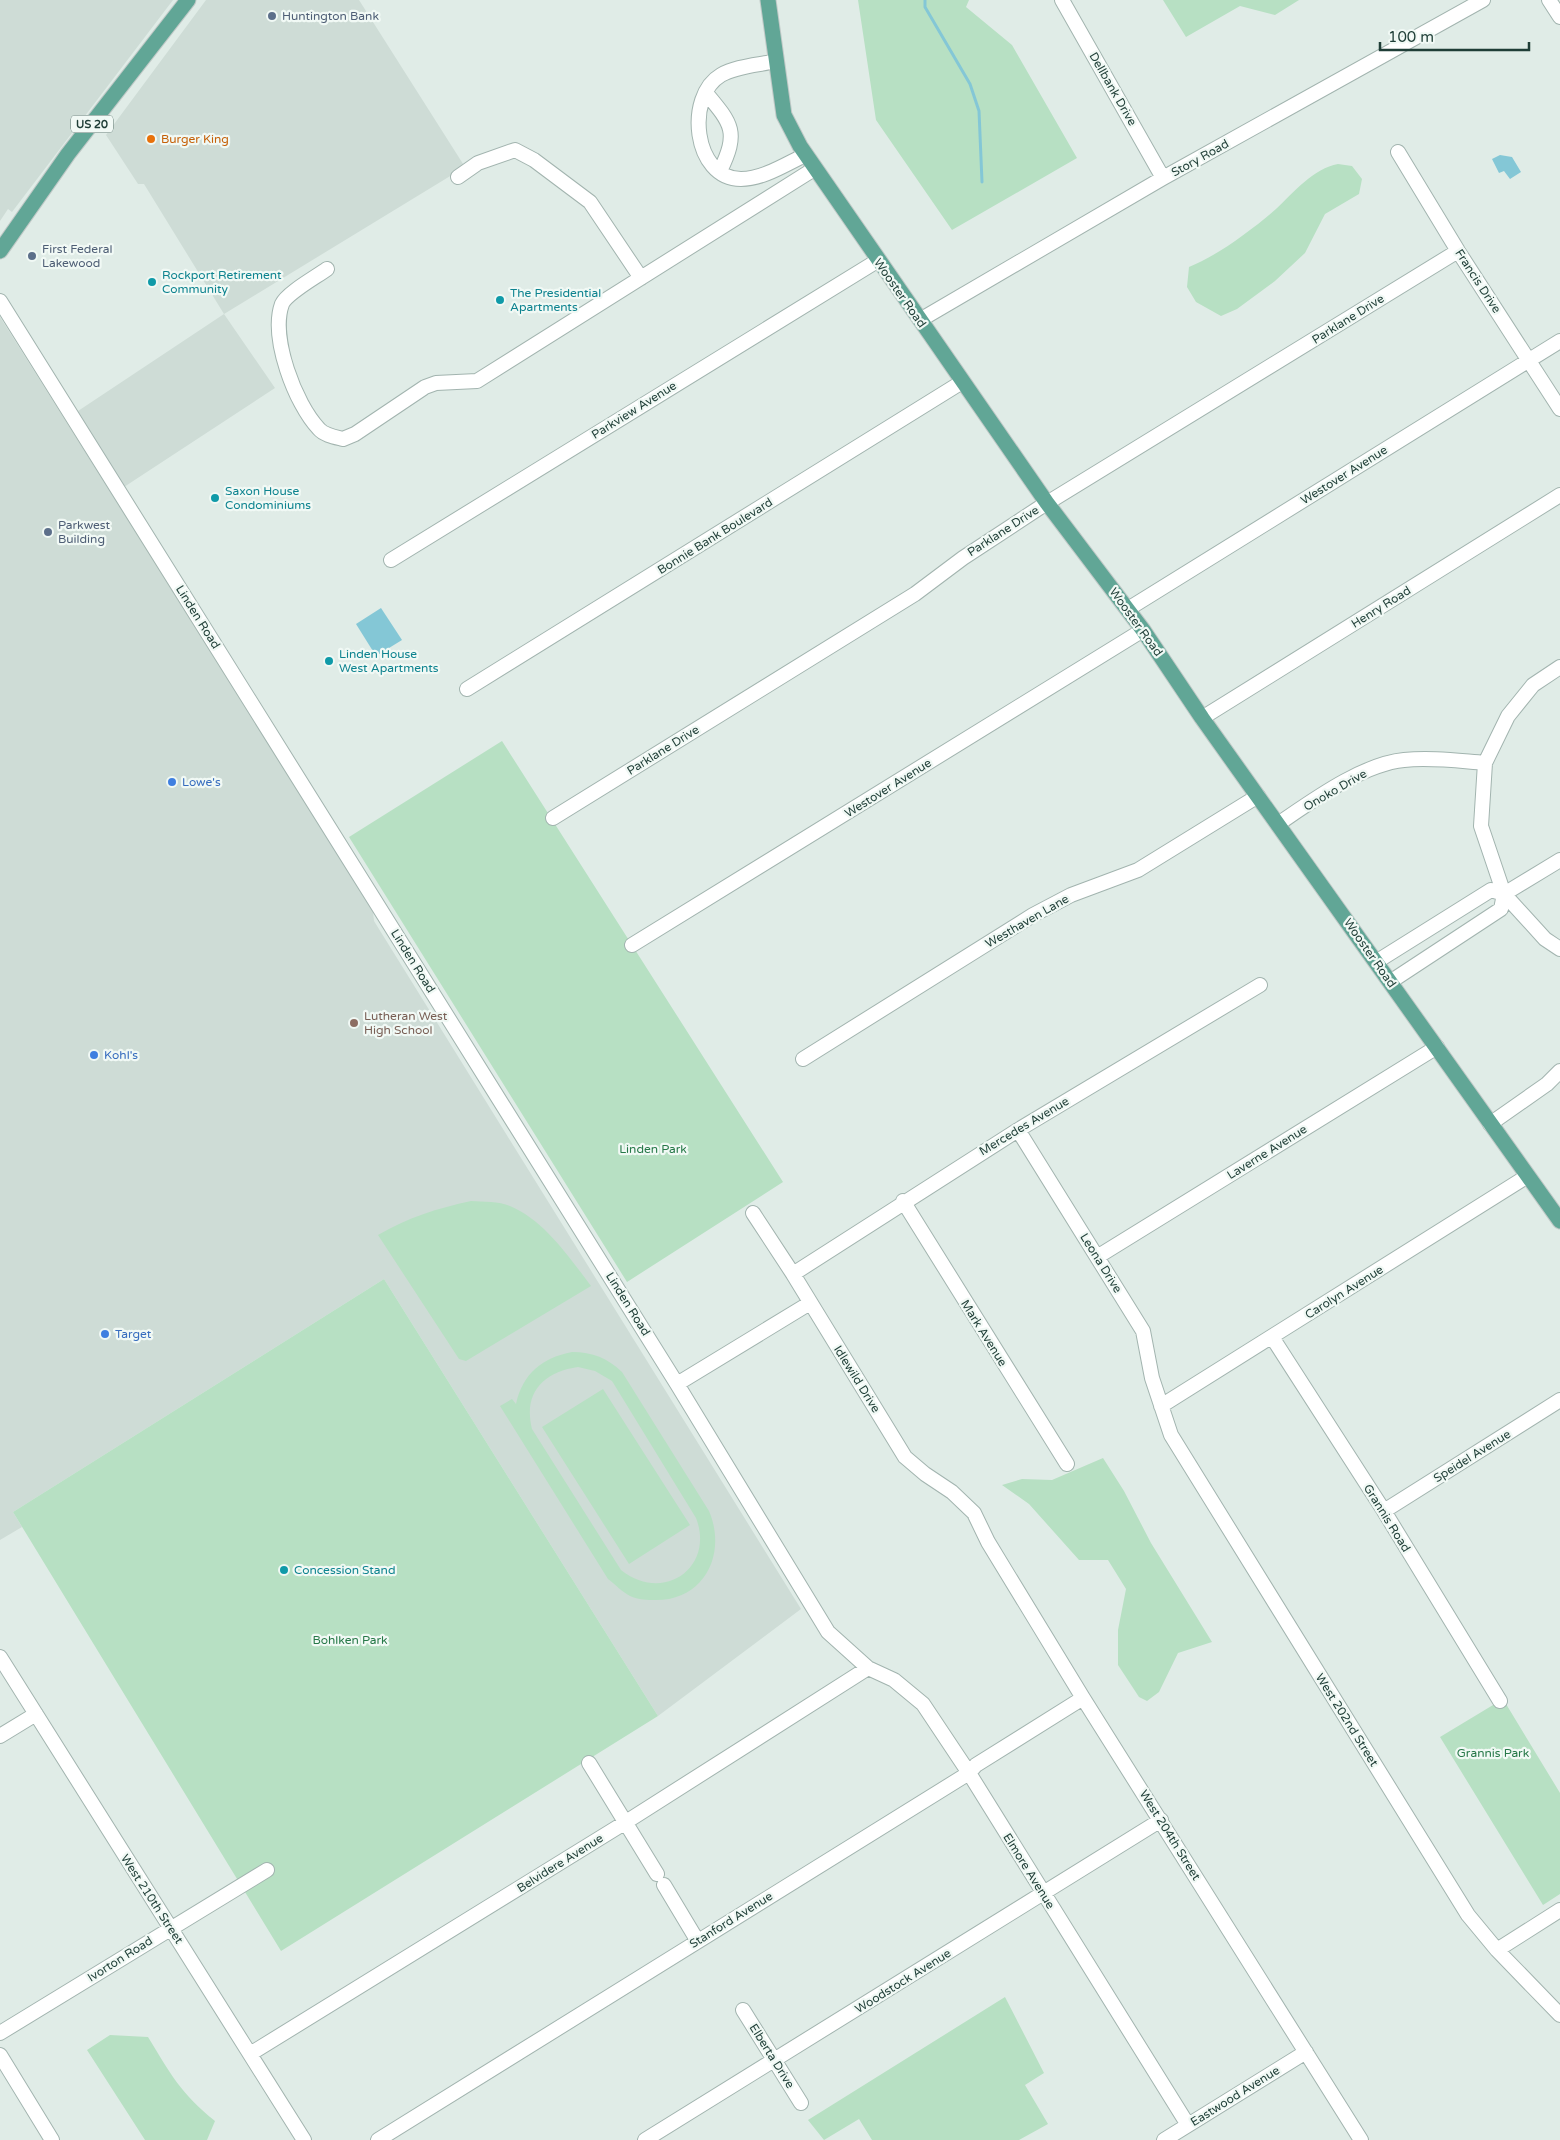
<svg xmlns="http://www.w3.org/2000/svg" width="1560" height="2140" viewBox="0 0 1560 2140" font-family="'Varela Round',sans-serif">
<rect width="100%" height="100%" fill="#e0ece7"/>
<!-- built -->
<path fill="#cedcd6" d="M0,0H173L12,212L8,209L0,221Z
M206,0H359L465,167L224,314L275,388L124,487L78,411L224,314L144,184H138L106,135Z
M0,317L231,683L373,912L374,921L801,1609L658,1716L384,1279L13,1512L22,1527L0,1540Z"/>
<!-- green -->
<path fill="#b7e0c3" fill-rule="evenodd" d="M858,0H969L966,7L1012,45L1077,158L952,230L876,120Z
M1163,0H1299L1275,15L1240,6L1186,37Z
M1338,164L1352,166L1362,179L1359,194L1325,214L1305,253L1275,281L1237,309L1221,316L1196,302L1187,287L1189,267C1217,256 1253,229 1276,209C1293,193 1314,168 1338,164Z
M502,741L783,1182L627,1282L349,837Z
M471,1201C483,1202 499,1201 510,1206C544,1220 569,1257 591,1286L466,1361L459,1359L378,1235C407,1218 438,1208 471,1201Z
M384,1279L658,1716L281,1951L13,1512Z
M572,1352C593,1352 607,1358 622,1372L709,1511C727,1553 705,1600 656,1600C648,1600 638,1600 630,1596C622,1592 615,1584 608,1579L500,1406L512,1399L516,1404C523,1373 542,1358 572,1352ZM578,1367L595,1371L612,1381L696,1518C715,1567 664,1604 621,1570L532,1429C523,1393 543,1372 578,1367Z
M603,1389L690,1525L629,1564L542,1427Z
M1103,1458L1124,1491L1151,1543L1212,1642L1178,1653L1159,1692L1147,1701L1139,1697L1118,1665V1630L1126,1589L1108,1560H1079L1029,1504L1002,1485L1022,1479L1052,1480Z
M1503,1699L1560,1793V1894L1543,1905L1440,1737Z
M1005,1997L1044,2073L1025,2085L1048,2124L1019,2140H872L859,2119L824,2140L808,2120Z
M110,2035L148,2037C170,2073 181,2094 215,2121L207,2140H145L87,2050Z"/>
<!-- water -->
<path fill="#84c7d6" d="M1500,155L1512,157L1521,172L1510,179L1504,171L1499,173L1492,159Z
M381,608L402,640L376,656L356,624Z"/>
<g fill="none" stroke-linecap="round" stroke-linejoin="round">
<!-- stream -->
<path stroke="#84c7d6" stroke-width="3" d="M925,0V7L970,84L979,111L982,182"/>
<defs>
<path id="minor" d="M1062,0L1163,178
M1549,0L1560,17
M776,61C759,65 736,66 721,75C685,96 693,179 741,179C763,179 786,164 805,155
M706,93C732,124 739,132 720,171
M1398,152L1458,251L1560,409
M458,177L478,163L515,150L534,160L590,202L641,278
M327,269C316,277 287,293 282,304C270,337 295,404 319,429C324,435 335,437 343,439L355,434L425,387L436,383L477,381L814,169
M0,301L677,1384L828,1632L868,1668L894,1680L923,1704L969,1773L1188,2125
M920,320L1163,178L1483,0
M391,560L877,261
M1128,609L1560,341
M1560,667L1533,685L1508,716L1485,763L1481,826L1504,894L1545,939L1560,949
M467,689L962,382
M1202,718L1560,495
M553,818L915,594L963,558L1039,508L1458,251
M1278,824C1312,801 1362,764 1404,760C1431,757 1459,761 1485,763
M632,945L1143,630
M1376,962L1491,890L1504,894
M1390,982L1501,909L1504,894L1560,860
M803,1059L1033,915L1071,895L1138,870L1258,796
M1490,1124L1547,1084L1560,1071
M1018,1130L1143,1331L1152,1378L1171,1435L1468,1915L1497,1950L1560,2015
M903,1201L1067,1464
M753,1213L793,1274L905,1457L925,1474L952,1492L974,1513L988,1542L1083,1698L1361,2140
M1097,1257L1437,1047
M793,1274L1018,1130L1260,985
M1272,1337L1384,1511L1500,1701
M677,1384L810,1303
M1161,1406L1526,1177
M1384,1511L1560,1400
M0,1657L304,2140
M0,1736L36,1714
M589,1763L657,1874
M664,1885L697,1940
M1497,1950L1560,1910
M743,2010L801,2103
M0,2033L267,1870
M250,2054L626,1822L868,1668
M0,2055L52,2140
M378,2140L969,1773L976,1765L1083,1698
M645,2140L1161,1820
M1164,2140L1306,2052"/>
<path id="major" d="M768,0L784,115L800,146L1047,503L1143,630L1202,718L1560,1221
M0,251L68,154L188,0"/>
</defs>
<!-- minor casing -->
<use href="#minor" stroke="#a2b4af" stroke-width="16"/>
<!-- major casing -->
<use href="#major" stroke="#c0c9c7" stroke-width="17"/>
<!-- minor -->
<use href="#minor" stroke="#fff" stroke-width="14"/>
<!-- major -->
<use href="#major" stroke="#61a696" stroke-width="15"/>
</g>
<!-- markers -->
<g fill="#5c6f8a" stroke="#f1f9f5" stroke-width="2">
<circle cx="272" cy="16" r="5"/>
<circle cx="32" cy="256" r="5"/>
<circle cx="48" cy="532" r="5"/>
</g>
<circle fill="#e8710a" stroke="#f1f9f5" stroke-width="2" cx="151" cy="139" r="5"/>
<g fill="#0f9aa8" stroke="#f1f9f5" stroke-width="2">
<circle cx="152" cy="282" r="5"/>
<circle cx="500" cy="300" r="5"/>
<circle cx="215" cy="498" r="5"/>
<circle cx="329" cy="661" r="5"/>
<circle cx="284" cy="1570" r="5"/>
</g>
<g fill="#3f7fe0" stroke="#f1f9f5" stroke-width="2">
<circle cx="172" cy="782" r="5"/>
<circle cx="94" cy="1055" r="5"/>
<circle cx="105" cy="1334" r="5"/>
</g>
<circle fill="#8d6e63" stroke="#f1f9f5" stroke-width="2" cx="354" cy="1023" r="5"/>
<g text-anchor="middle" dominant-baseline="central" stroke-width="4.5" stroke-linejoin="round" paint-order="stroke">
<!-- shield labels -->
<rect fill="#f1f9f5" stroke="#5e7670" stroke-width="1" x="71" y="115.5" width="42" height="17" rx="4"/>
<g font-size="11" font-weight="bold" fill="#1f3e37">
<text x="92" y="124">US 20</text>
</g>
<!-- service labels -->
<g font-size="12" fill="#4e5e75" stroke="#f1f9f5" text-anchor="start">
<text x="282" y="16">Huntington Bank</text>
<text x="42" y="249">First Federal<tspan x="42" dy="14">Lakewood</tspan></text>
<text x="58" y="525">Parkwest<tspan x="58" dy="14">Building</tspan></text>
</g>
<!-- street labels -->
<g font-size="12" fill="#1f3e37" stroke="#f1f9f5">
<text transform="translate(1113 89) rotate(60)">Dellbank Drive</text>
<text transform="translate(1200 158) rotate(-29)">Story Road</text>
<text transform="translate(1478 281) rotate(57)">Francis Drive</text>
<text transform="translate(900 293) rotate(55)">Wooster Road</text>
<text transform="translate(1348 319) rotate(-32)">Parklane Drive</text>
<text transform="translate(634 410) rotate(-32)">Parkview Avenue</text>
<text transform="translate(1344 475) rotate(-32)">Westover Avenue</text>
<text transform="translate(1003 531) rotate(-33)">Parklane Drive</text>
<text transform="translate(715 536) rotate(-32)">Bonnie Bank Boulevard</text>
<text transform="translate(1381 607) rotate(-32)">Henry Road</text>
<text transform="translate(198 617) rotate(58)">Linden Road</text>
<text transform="translate(1136 622) rotate(54)">Wooster Road</text>
<text transform="translate(663 750) rotate(-32)">Parklane Drive</text>
<text transform="translate(888 788) rotate(-32)">Westover Avenue</text>
<text transform="translate(1335 790) rotate(-30)">Onoko Drive</text>
<text transform="translate(1027 921) rotate(-30)">Westhaven Lane</text>
<text transform="translate(1370 953) rotate(55)">Wooster Road</text>
<text transform="translate(413 961) rotate(58)">Linden Road</text>
<text transform="translate(1024 1126) rotate(-31)">Mercedes Avenue</text>
<text transform="translate(1267 1152) rotate(-32)">Laverne Avenue</text>
<text transform="translate(1101 1263) rotate(58)">Leona Drive</text>
<text transform="translate(1344 1292) rotate(-32)">Carolyn Avenue</text>
<text transform="translate(628 1304) rotate(58)">Linden Road</text>
<text transform="translate(984 1333) rotate(58)">Mark Avenue</text>
<text transform="translate(857 1379) rotate(58)">Idlewild Drive</text>
<text transform="translate(1472 1456) rotate(-32)">Speidel Avenue</text>
<text transform="translate(1387 1518) rotate(58)">Grannis Road</text>
<text transform="translate(1347 1720) rotate(58)">West 202nd Street</text>
<text transform="translate(1170 1835) rotate(58)">West 204th Street</text>
<text transform="translate(560 1863) rotate(-32)">Belvidere Avenue</text>
<text transform="translate(1029 1871) rotate(58)">Elmore Avenue</text>
<text transform="translate(152 1899) rotate(57)">West 210th Street</text>
<text transform="translate(731 1920) rotate(-32)">Stanford Avenue</text>
<text transform="translate(120 1959) rotate(-32)">Ivorton Road</text>
<text transform="translate(903 1981) rotate(-32)">Woodstock Avenue</text>
<text transform="translate(772 2056) rotate(58)">Elberta Drive</text>
<text transform="translate(1235 2096) rotate(-32)">Eastwood Avenue</text>
</g>
<!-- food labels -->
<g font-size="12" fill="#c56008" stroke="#f1f9f5" text-anchor="start">
<text x="161" y="139">Burger King</text>
</g>
<!-- culture labels -->
<g font-size="12" fill="#0d838f" stroke="#f1f9f5" text-anchor="start">
<text x="162" y="275">Rockport Retirement<tspan x="162" dy="14">Community</tspan></text>
<text x="510" y="293">The Presidential<tspan x="510" dy="14">Apartments</tspan></text>
<text x="225" y="491">Saxon House<tspan x="225" dy="14">Condominiums</tspan></text>
<text x="339" y="654">Linden House<tspan x="339" dy="14">West Apartments</tspan></text>
<text x="294" y="1570">Concession Stand</text>
</g>
<!-- shop labels -->
<g font-size="12" fill="#366cbe" stroke="#f1f9f5" text-anchor="start">
<text x="182" y="782">Lowe's</text>
<text x="104" y="1055">Kohl's</text>
<text x="115" y="1334">Target</text>
</g>
<!-- education labels -->
<g font-size="12" fill="#785e54" stroke="#f1f9f5" text-anchor="start">
<text x="364" y="1016">Lutheran West<tspan x="364" dy="14">High School</tspan></text>
</g>
<!-- park labels -->
<g font-size="12" fill="#267848" stroke="#f1f9f5">
<text x="653" y="1149">Linden Park</text>
<text x="350" y="1640">Bohlken Park</text>
<text x="1493" y="1753">Grannis Park</text>
</g>
</g>
<!-- scale -->
<path d="M1380 42v8h149v-8" fill="none" stroke="#1f3e37" stroke-width="2.5"/>
<text x="1388" y="42" font-size="15" fill="#1f3e37" stroke="#f1f9f5" stroke-width="4" paint-order="stroke">100 m</text>
</svg>
